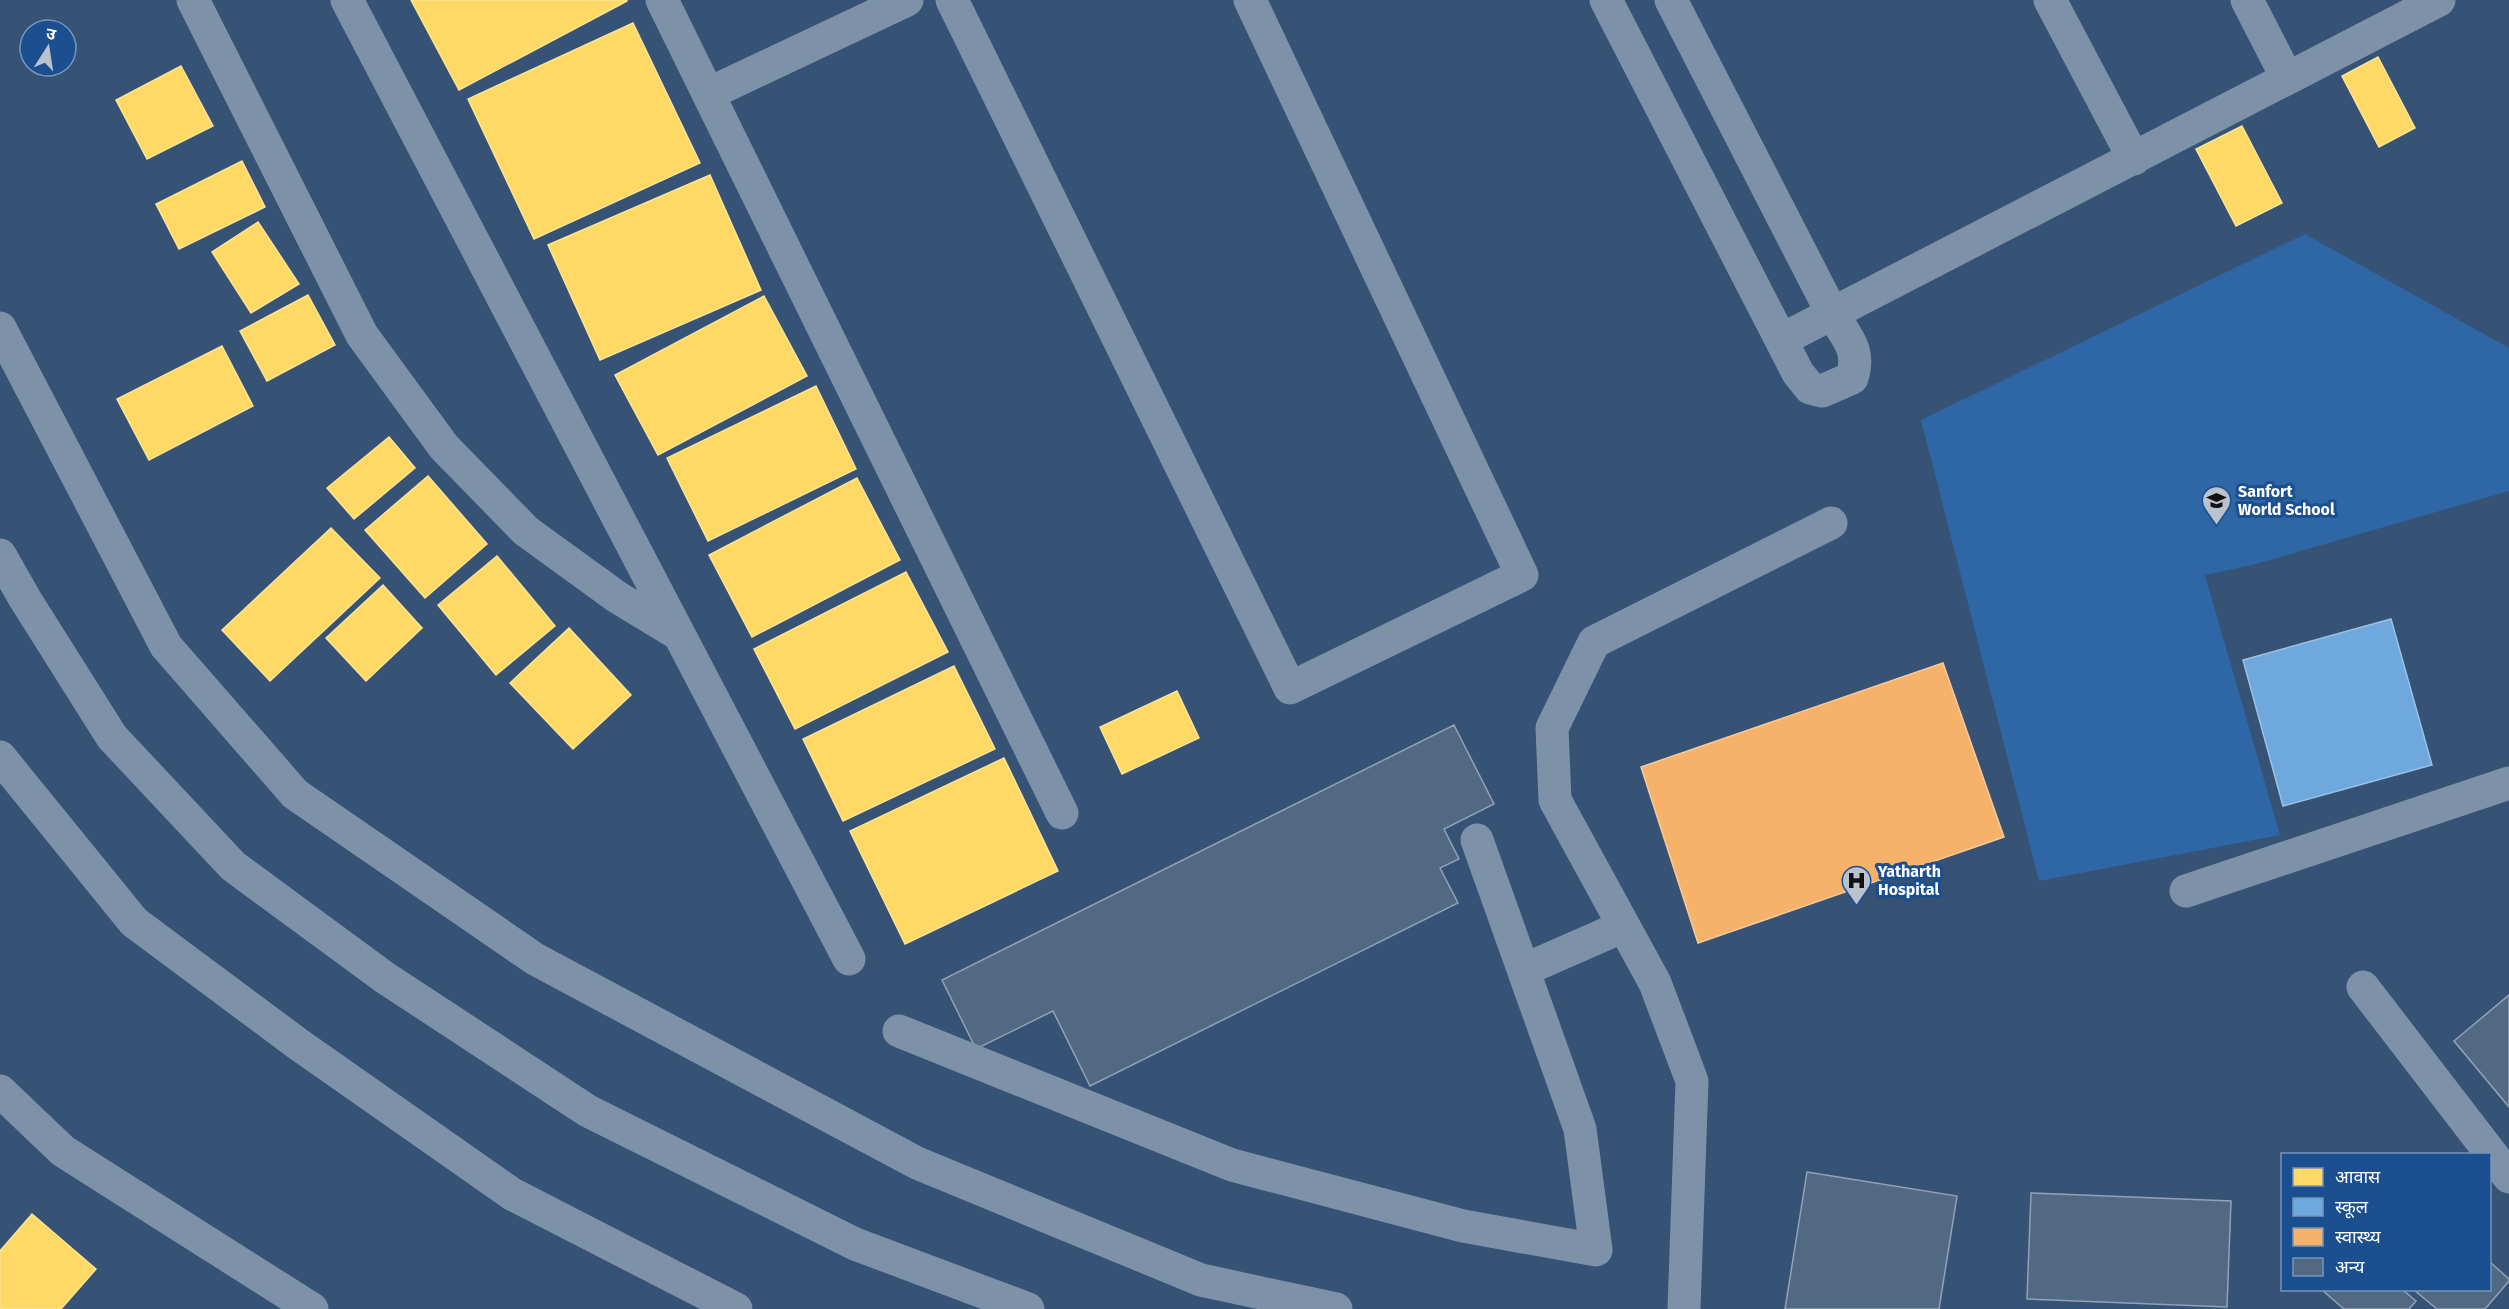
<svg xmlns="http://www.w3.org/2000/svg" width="2509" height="1309" viewBox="0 0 2509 1309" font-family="'Fira Sans','Noto Sans Devanagari',sans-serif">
<rect width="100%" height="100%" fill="#365274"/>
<!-- green -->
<path fill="#2f66a5" d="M2305,234L2509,348V491L2252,565L2205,575L2280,835L2039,881L1921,420Z"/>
<!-- homes -->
<path fill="#ffd966" stroke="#ffe494" stroke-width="1.5" d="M411,0H626L627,1L459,90Z
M633,23L700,163L534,239L468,99Z
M2378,57L2415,128L2379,147L2342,76Z
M181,66L213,126L147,159L116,100Z
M2242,126L2282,203L2236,226L2196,149Z
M242,161L265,207L179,249L156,204Z
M710,175L761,290L600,360L548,245Z
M258,222L299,284L251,313L212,252Z
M308,295L335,345L267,381L240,331Z
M764,296L807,376L658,455L615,375Z
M222,346L253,406L149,460L117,399Z
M816,386L856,469L708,541L667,458Z
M389,437L415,468L354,519L327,488Z
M428,476L487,544L425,598L365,530Z
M857,478L900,560L752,637L709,555Z
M331,528L380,578L270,681L222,630Z
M497,556L555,626L496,675L438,605Z
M906,572L948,652L795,729L754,649Z
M383,585L422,628L366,681L326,638Z
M569,628L631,695L573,749L510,683Z
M954,666L995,749L843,821L803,739Z
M1177,691L1199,738L1122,774L1100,727Z
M1004,758L1058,871L905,944L850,831Z
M32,1214L96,1269L61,1309H0V1251Z"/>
<!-- schools -->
<path fill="#6fa8dc" stroke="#9ac2e6" stroke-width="1.5" d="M2391,619L2432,765L2283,806L2243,660Z"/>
<!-- health -->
<path fill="#f6b26b" stroke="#f9c997" stroke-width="1.5" d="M1943,663L2004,837L1698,943L1641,767Z"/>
<!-- building -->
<path fill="#526984" stroke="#92a2b6" stroke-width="1.5" d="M1454,725L1494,804L1444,829L1459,859L1440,868L1458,903L1090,1086L1053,1011L976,1049L942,980Z
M2509,995V1107L2454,1041Z
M1807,1172L1957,1196L1939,1309H1785Z
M2031,1193L2231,1201L2227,1307L2027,1299Z
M2490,1262L2509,1279V1281L2485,1309H2437L2414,1290H2490Z
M2322,1290H2403L2416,1301L2409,1309H2344Z"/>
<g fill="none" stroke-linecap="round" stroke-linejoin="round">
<!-- minor -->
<path stroke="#7d92a8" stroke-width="33" d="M193,0L362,335L444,447L526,531L617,597L678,634
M347,0L849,959
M662,0L1062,813
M952,0L1290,688L1522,575L1250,0
M1606,0L1798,373L1810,388L1822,391L1852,378C1861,350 1847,338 1833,315L1671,0
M2050,0L2134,159
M2247,0L2287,78
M708,94L907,0
M0,328L166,646L295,794L535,959L917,1163L1201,1280L1336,1309
M1781,340L2439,0
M0,555L25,599L112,737L233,866L384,977L588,1111L855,1244L1028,1309
M0,757L134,922L298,1044L512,1194L736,1309
M2186,891L2509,783
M1524,970L1624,926
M2363,987L2509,1177
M899,1031L1232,1165L1463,1226L1596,1250L1580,1129L1477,840
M0,1091L63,1151L312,1309
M1684,1309L1692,1081L1655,983L1555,800L1552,728L1594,642L1831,523"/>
</g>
<!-- icons -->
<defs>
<symbol id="school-pin" viewBox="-11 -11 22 30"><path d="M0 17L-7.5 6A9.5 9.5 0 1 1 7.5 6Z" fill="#b9c2ce" stroke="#1b4f8f"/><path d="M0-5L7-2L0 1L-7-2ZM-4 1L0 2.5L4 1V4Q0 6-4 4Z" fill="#111"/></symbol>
<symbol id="hospital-pin" viewBox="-11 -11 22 30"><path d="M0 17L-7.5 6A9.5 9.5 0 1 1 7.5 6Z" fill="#b9c2ce" stroke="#1b4f8f"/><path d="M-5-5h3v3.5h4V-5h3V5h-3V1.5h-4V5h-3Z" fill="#111"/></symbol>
</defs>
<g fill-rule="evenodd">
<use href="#school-pin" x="2200" y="484" width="33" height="45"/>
<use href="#hospital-pin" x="1840" y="864" width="33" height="45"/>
</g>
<g text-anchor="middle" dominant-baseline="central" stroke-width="6" stroke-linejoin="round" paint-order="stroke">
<!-- poi labels -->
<g font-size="16" font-weight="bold" fill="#fff" stroke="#1b4f8f" text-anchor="start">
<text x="2238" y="491">Sanfort<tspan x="2238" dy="18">World School</tspan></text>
<text x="1878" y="871">Yatharth<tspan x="1878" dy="18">Hospital</tspan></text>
</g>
</g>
<!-- legend -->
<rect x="2281" y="1153" width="210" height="138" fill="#1b4f8f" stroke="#7695bc" stroke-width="1.5"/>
<rect x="2293" y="1168" width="30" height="18" fill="#ffd966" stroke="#7695bc" stroke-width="1.5"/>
<text x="2335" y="1183" font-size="18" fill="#ffffff">आवास</text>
<rect x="2293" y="1198" width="30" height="18" fill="#6fa8dc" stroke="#7695bc" stroke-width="1.5"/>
<text x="2335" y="1213" font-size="18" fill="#ffffff">स्कूल</text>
<rect x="2293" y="1228" width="30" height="18" fill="#f6b26b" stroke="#7695bc" stroke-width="1.5"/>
<text x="2335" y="1243" font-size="18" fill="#ffffff">स्वास्थ्य</text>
<rect x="2293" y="1258" width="30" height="18" fill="#526984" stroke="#7695bc" stroke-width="1.5"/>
<text x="2335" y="1273" font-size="18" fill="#ffffff">अन्य</text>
<!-- north arrow -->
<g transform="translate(48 48) rotate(12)"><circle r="28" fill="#1b4f8f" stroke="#7695bc" stroke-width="1.5"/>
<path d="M0-4.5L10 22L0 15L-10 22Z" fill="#b9c2ce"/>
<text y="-9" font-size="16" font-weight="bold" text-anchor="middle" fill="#ffffff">उ</text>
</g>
</svg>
